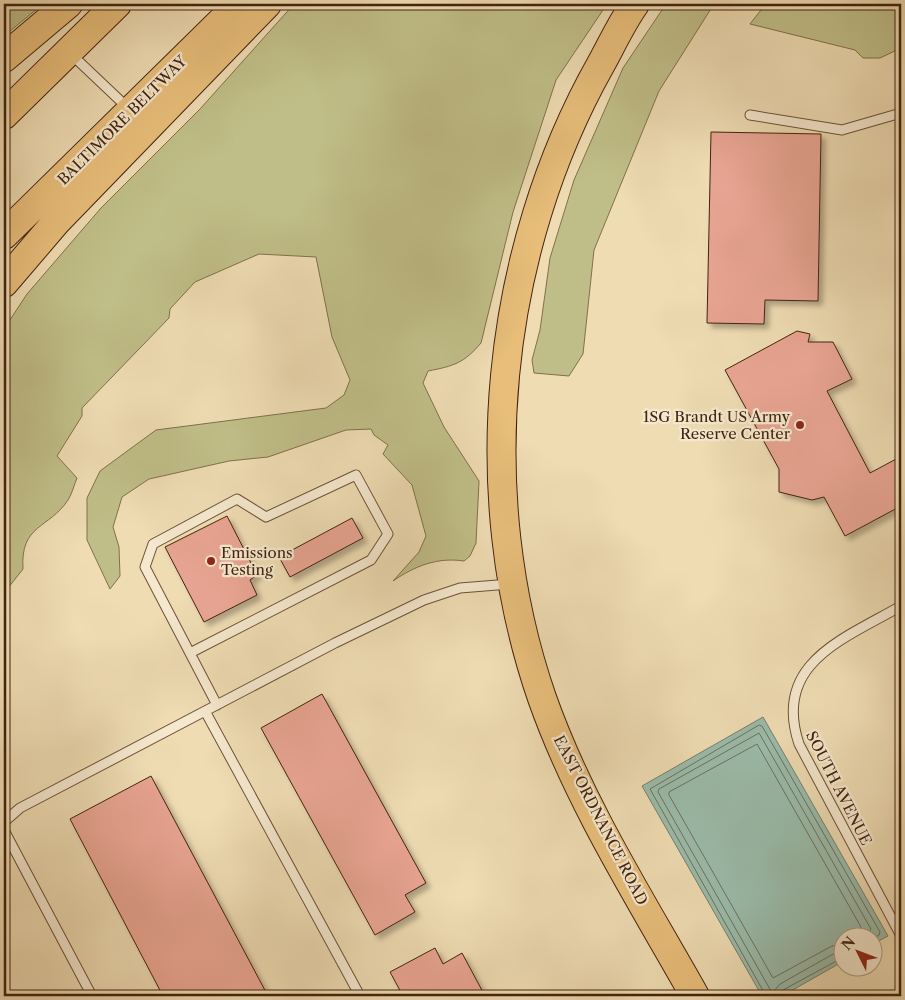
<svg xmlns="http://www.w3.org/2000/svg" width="905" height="1000" viewBox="0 0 905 1000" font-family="'Libre Caslon Text',serif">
<defs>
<filter id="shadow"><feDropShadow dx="4.5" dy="4.5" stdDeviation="2.5" flood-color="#0004"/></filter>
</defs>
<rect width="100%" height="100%" fill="#efdcb3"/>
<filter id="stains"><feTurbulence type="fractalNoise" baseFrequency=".004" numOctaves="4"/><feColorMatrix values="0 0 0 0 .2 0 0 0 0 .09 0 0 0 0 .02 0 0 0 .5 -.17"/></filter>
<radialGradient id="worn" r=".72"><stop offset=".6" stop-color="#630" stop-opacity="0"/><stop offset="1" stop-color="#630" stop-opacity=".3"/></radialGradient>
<!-- green -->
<path fill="#c0be88" stroke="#81704c" d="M4,4H43L4,36Z
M294,4H607L556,80L513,212L481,343C464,363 454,366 428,371L423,383L444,427L479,481L476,543L470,556L464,561C437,557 415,566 393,581L419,552L426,536L412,485L383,454L388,445L374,435L371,429L346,430L268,457L229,461L149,479L122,497L113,527L119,547L120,576L110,589L87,540V498L100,471L156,430L326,408L344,395L350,380L332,337L316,257L259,254L195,282L170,309L169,318L82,408V416L57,456L77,478C74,485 72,494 68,500C49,529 20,524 23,569L4,593V329L27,294L101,208L200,109Z
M666,4H714L659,91L594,250L583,354L569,376L534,373L532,360L540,330L550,258L574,180L623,68Z
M772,4H901V48L880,58H863L855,50L750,24L761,10Z"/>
<!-- water -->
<path fill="#9abcab" stroke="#777f6d" d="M763,717L888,936L873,944L872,938H842V962L782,996H762L642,786Z"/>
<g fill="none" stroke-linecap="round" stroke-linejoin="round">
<!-- shore -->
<path stroke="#6e705d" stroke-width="1" d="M842,944L832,946L773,978L669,795V792L757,744L861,927L855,938
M842,951L835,953L780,984L774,991H771L658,792L659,789L759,733L871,929L864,938
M766,996L650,789L759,725L762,726L880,932L879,935L872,939
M781,996L783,990L842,958"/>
</g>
<!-- building -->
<path fill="#e8a492" stroke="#42230f" filter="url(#shadow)" d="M711,132L821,134L818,301L765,300L764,324L707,323Z
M797,331L810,334L808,342H833L852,379L827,391L870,473L898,458L901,464V506L845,536L824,497L812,500L779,492V469L725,370Z
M227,516L257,575L250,580L257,595L204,622L165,547Z
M352,518L363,538L290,577L279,557Z
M322,694L426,883L405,895L415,912L375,935L261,728Z
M151,776L268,996H163L70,819Z
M435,948L443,964L462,953L485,996H403L390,972Z"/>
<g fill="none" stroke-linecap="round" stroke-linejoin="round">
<defs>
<path id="lane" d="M71,54L129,109
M750,115L842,130L901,113
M901,606C844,639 772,663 799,744L901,936
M190,653L371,560L388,534L356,475L266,517L237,499L153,544L145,567L217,705
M205,711L360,996
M4,822L20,808L335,643L424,600L460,588L510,584
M4,830L92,996
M896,996L901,993"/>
<path id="primary" d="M635,4C622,22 612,44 601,64C495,252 471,493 542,698C579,803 641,900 695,996"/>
<path id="highway" d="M4,58L68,4
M4,115L117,4
M4,235L239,4
M4,283L57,221L267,4"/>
</defs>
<!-- lane casing -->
<use href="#lane" stroke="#6d5138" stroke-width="11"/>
<!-- primary casing -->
<use href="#primary" stroke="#42230f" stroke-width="30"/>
<!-- highway casing -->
<use href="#highway" stroke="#42230f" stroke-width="30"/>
<!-- lane -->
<use href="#lane" stroke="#f5e8ce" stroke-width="9"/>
<!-- primary -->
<use href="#primary" stroke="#e8be7a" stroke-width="28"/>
<!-- highway -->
<use href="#highway" stroke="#e8be7a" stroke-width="28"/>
</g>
<!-- markers -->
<g fill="#8f2418" stroke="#f5e8ce" stroke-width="2">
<circle cx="800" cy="425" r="5"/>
<circle cx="211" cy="561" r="5"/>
</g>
<g text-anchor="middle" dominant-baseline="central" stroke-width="4.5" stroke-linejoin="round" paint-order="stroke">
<!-- street labels -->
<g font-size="15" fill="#42230f" stroke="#f5e8ce">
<text transform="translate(122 120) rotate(-45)">BALTIMORE BELTWAY</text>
<text transform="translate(839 788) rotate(63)">SOUTH AVENUE</text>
<text transform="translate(601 820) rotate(63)">EAST ORDNANCE ROAD</text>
</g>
<!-- poi labels -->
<g font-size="15" fill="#42230f" stroke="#f5e8ce" text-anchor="end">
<text x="790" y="416">1SG Brandt US Army<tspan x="790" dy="17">Reserve Center</tspan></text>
<text x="221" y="552" text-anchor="start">Emissions<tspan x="221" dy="17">Testing</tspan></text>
</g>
</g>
<!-- margin -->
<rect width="905" height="1000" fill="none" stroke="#efdcb3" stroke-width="20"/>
<rect x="5" y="5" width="895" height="990" fill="none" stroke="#42230f" stroke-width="2.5"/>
<rect x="10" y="10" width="885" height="980" fill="none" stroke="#42230f"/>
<!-- north arrow -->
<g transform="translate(858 952) rotate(312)"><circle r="24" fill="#f5e8ce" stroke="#ad9982"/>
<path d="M0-4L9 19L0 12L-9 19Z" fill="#8f2418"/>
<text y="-8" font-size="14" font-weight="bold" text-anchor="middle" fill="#42230f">N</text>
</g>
<rect width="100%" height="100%" filter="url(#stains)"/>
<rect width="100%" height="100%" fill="url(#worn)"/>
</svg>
